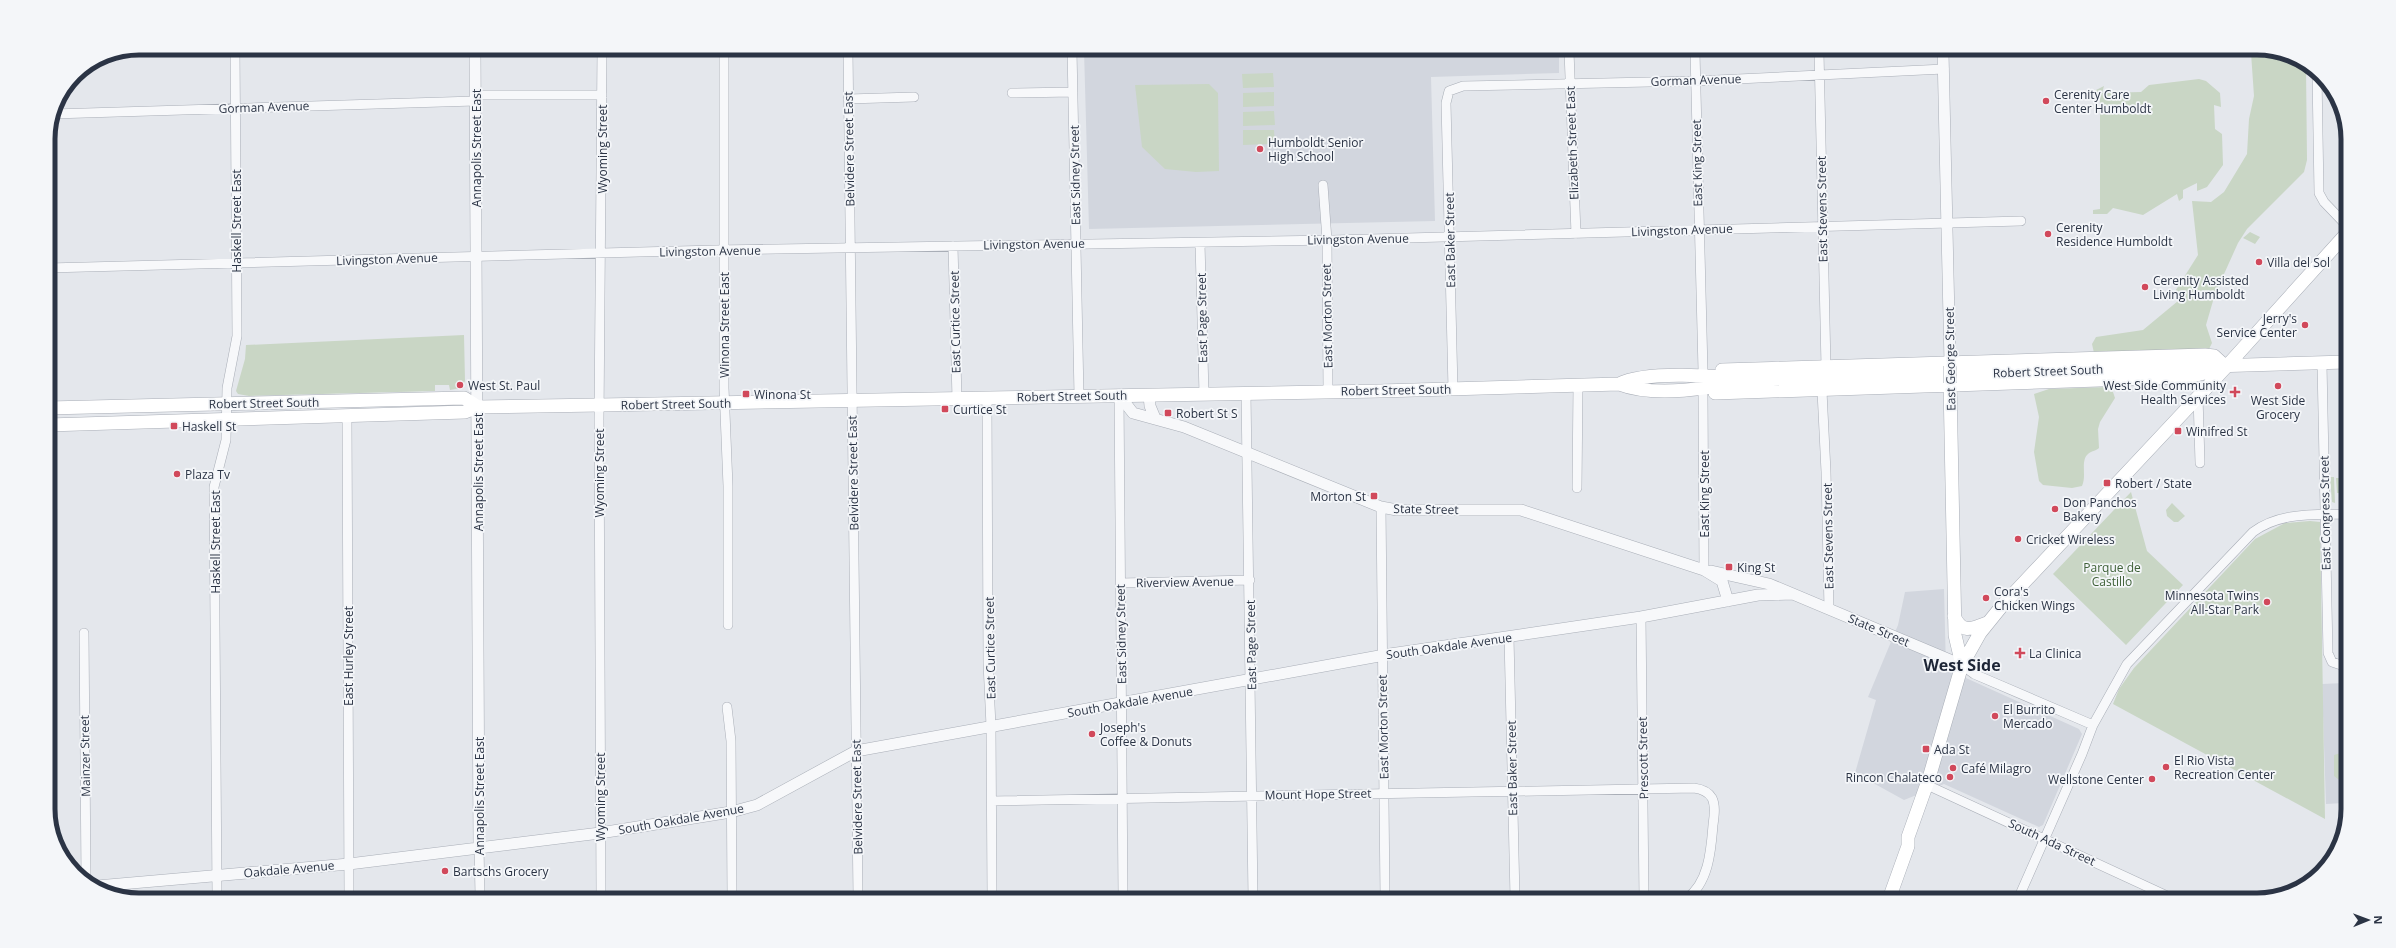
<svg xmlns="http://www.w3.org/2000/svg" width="2396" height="948" viewBox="0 0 2396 948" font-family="'Open Sans',sans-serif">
<rect width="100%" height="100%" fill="#e4e7ec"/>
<!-- built -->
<path fill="#d2d6de" d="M1084,50L1559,51V73L1431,77L1435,221L1089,229Z
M1944,589L1946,669L2079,729L2082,734L2043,825L2039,827L1944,784L1904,800L1855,773L1876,700L1868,697L1898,625L1905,592Z
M2344,683L2343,803L2326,804L2322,684Z"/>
<!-- green -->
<path fill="#c9d6c5" d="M2251,53H2287L2306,67L2307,160L2304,172L2247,229L2238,243L2215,294L2206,325L2212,343L2209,349L2094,353L2092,344L2096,337L2143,330L2178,301L2174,293L2198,255L2192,201L2211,202L2224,192L2247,154L2249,119L2254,96Z
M1273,73L1274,87L1243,88L1242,74Z
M2199,79L2206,81L2220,93L2221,107L2214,105L2215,129L2222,134L2223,165L2207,187L2197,191V183L2183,190V198L2179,201L2177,194L2143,215L2113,208L2107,214H2093V210L2100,209V98H2092L2094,91L2104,86L2102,93L2141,92L2149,85Z
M1209,84L1218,93L1219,171L1196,172L1165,169L1142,147L1135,85Z
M1274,92V106L1243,107V93Z
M1274,111L1275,125L1243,126V112Z
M1243,130H1274L1275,144L1243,145Z
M2250,232L2260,237L2255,244L2243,238Z
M464,335L465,381L461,388L450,390L449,385H435V391L249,396L238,394L236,391L245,359L246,345Z
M2107,387L2112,389L2115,398L2100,422L2098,429L2099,448C2096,451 2091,451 2088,454C2080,461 2087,476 2082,486L2072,488L2043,485L2039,481L2034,452L2039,417L2034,394L2049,389Z
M2330,477H2334L2335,503L2332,502Z
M2336,478H2345L2341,493H2337Z
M2131,492L2147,551L2183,585L2126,645L2053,574Z
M2172,503L2185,516L2178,522H2174L2167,516L2166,510Z
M2310,521L2320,522L2325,819L2113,704L2119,689L2134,668L2255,539L2285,523Z
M2344,752L2343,783L2334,776V755Z"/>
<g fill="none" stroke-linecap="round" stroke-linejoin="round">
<defs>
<path id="minor" d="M724,49V388L728,486V625
M848,50L858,897
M1072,50L1079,396
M1569,51L1576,234
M1695,52L1703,371
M1819,52L1826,367
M2317,75L2319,193L2324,202L2347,226
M1012,93L1073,92
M475,95H602
M848,99L914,97
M53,114L475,101
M1323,185L1327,240L1328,391
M1200,243L1204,394
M953,246L957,399
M48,268L715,250L1333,240L2021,221
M2322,364L2328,653L2332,662L2344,666
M1453,389L1446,103L1449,91L1463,86L1695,81L1944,69
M1822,391L1826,472L1829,609
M1246,393L1253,898
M1703,393L1704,570
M1119,395L1123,897
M2198,396L2200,463
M987,398L988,663L991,726L992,897
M347,416L349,896
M1577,488L1578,385
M1381,507L1385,898
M1121,583L1250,580
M1641,617L1644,899
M84,633L86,879
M1509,637L1515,898
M1962,665L1974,674L2093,725
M727,707L731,741L732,897
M1927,785L2176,900
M992,801L1694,788C1701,789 1708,791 1712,798C1716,806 1714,817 1713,825C1711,850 1709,883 1686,899
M479,846L480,896
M217,895L214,487L226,440L227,388L237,336L235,48
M601,896L599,420L602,49
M2018,899L2082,754L2093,725L2127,664L2253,532C2280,512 2313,515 2345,514"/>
<path id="tertiary" d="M475,49L479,846
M1943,52L1950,363
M1119,395L1133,413L1184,427L1381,507L1397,510H1521L1704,570L1722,581L1728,601
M1149,395L1150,406L1155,418
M1711,571L1769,584L1962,665
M97,886L349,864L600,833L731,812L757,805L856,751L1390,654L1641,617L1758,595L1792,594"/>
<path id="secondary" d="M1722,370L2205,355L2214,356L2226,367
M1950,383L1955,635L1962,665
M1619,384C1647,370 1717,376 1750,380L2346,362
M1715,393L2189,377L2212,371
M48,408L464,398L478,407
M48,425L465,412L478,407L600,405L1380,391L1619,384C1655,398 1712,388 1750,380
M1954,616C1962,634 1972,629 1987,623
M1889,899L1908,846V837L1929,778L1962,665L1980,633L2001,607L2226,367L2347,233"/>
</defs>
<!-- minor casing -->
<use href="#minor" stroke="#a9aeb7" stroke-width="10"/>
<!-- tertiary casing -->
<use href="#tertiary" stroke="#a9aeb7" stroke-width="12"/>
<!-- secondary casing -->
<use href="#secondary" stroke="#a9aeb7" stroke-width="14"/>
<!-- minor -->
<use href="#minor" stroke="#f7f8fa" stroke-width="9"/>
<!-- tertiary -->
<use href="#tertiary" stroke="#f7f8fa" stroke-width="11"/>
<!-- secondary -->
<use href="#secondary" stroke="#fff" stroke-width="13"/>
<defs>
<path id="secondary-bridge" d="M1950,366V383"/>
</defs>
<!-- secondary-bridge casing -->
<use href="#secondary-bridge" stroke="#a9aeb7" stroke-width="14" stroke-linecap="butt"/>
<!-- secondary-bridge -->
<use href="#secondary-bridge" stroke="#fff" stroke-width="13"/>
</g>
<!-- markers -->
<g fill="#d1495b" stroke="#f4f6f9" stroke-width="1.5">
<circle cx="2046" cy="101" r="4"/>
<circle cx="1260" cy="149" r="4"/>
<circle cx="2048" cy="234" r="4"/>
<circle cx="2259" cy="262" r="4"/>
<circle cx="2145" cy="287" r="4"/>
<circle cx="2305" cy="325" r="4"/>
<circle cx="460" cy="385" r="4"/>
<circle cx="2278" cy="386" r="4"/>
<path d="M2233 386h4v4h4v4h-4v4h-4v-4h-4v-4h4z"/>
<rect x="742" y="390" width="8" height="8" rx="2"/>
<rect x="941" y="405" width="8" height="8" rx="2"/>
<rect x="1164" y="409" width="8" height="8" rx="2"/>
<rect x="170" y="422" width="8" height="8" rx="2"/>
<rect x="2174" y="427" width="8" height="8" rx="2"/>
<circle cx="177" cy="474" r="4"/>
<rect x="2103" y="479" width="8" height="8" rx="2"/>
<rect x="1370" y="492" width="8" height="8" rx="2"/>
<circle cx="2055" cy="509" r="4"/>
<circle cx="2018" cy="539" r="4"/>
<rect x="1725" y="563" width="8" height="8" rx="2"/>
<circle cx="1986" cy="598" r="4"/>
<circle cx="2267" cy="602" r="4"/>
<path d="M2018 647h4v4h4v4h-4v4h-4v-4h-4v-4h4z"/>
<circle cx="1995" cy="716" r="4"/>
<circle cx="1092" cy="734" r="4"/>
<rect x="1922" y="745" width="8" height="8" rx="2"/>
<circle cx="2166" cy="767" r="4"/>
<circle cx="1953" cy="768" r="4"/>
<circle cx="1950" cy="777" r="4"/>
<circle cx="2152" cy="779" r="4"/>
<circle cx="445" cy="871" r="4"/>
</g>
<g text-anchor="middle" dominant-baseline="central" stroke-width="3.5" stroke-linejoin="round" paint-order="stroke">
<!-- street labels -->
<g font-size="12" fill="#2b3445" stroke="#f4f6f9">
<text transform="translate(1696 80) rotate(-2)">Gorman Avenue</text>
<text transform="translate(264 107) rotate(-2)">Gorman Avenue</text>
<text transform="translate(1572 143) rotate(-92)">Elizabeth Street East</text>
<text transform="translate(476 148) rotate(-90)">Annapolis Street East</text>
<text transform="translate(602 149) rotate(-90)">Wyoming Street</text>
<text transform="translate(849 149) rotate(-91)">Belvidere Street East</text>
<text transform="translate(1697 163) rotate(-91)">East King Street</text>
<text transform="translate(1075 175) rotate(-91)">East Sidney Street</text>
<text transform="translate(1822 209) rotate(-91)">East Stevens Street</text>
<text transform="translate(236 221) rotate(-90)">Haskell Street East</text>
<text transform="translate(1682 230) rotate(-2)">Livingston Avenue</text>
<text transform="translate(1358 239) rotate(-1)">Livingston Avenue</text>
<text transform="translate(1450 240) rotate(-91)">East Baker Street</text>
<text transform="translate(1034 244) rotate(-1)">Livingston Avenue</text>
<text transform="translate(710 251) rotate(-1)">Livingston Avenue</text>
<text transform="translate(387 259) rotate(-2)">Livingston Avenue</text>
<text transform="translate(1327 316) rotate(-91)">East Morton Street</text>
<text transform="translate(1202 318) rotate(-91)">East Page Street</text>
<text transform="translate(955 322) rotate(-91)">East Curtice Street</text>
<text transform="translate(724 325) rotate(-90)">Winona Street East</text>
<text transform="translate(1950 359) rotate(-91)">East George Street</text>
<text transform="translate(2048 371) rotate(-2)">Robert Street South</text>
<text transform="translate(1396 390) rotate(-1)">Robert Street South</text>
<text transform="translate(1072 396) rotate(-1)">Robert Street South</text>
<text transform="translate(264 403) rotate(-1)">Robert Street South</text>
<text transform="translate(676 404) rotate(-1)">Robert Street South</text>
<text transform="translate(478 472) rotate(-90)">Annapolis Street East</text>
<text transform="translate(599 473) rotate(-90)">Wyoming Street</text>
<text transform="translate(853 473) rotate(-91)">Belvidere Street East</text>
<text transform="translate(1704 494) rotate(-90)">East King Street</text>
<text transform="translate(1426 509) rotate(1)">State Street</text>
<text transform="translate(2325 513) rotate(-91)">East Congress Street</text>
<text transform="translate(1828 536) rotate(-91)">East Stevens Street</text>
<text transform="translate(215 542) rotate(-90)">Haskell Street East</text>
<text transform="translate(1185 582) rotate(-1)">Riverview Avenue</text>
<text transform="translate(1879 630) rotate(23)">State Street</text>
<text transform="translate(1121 634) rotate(-91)">East Sidney Street</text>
<text transform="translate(1251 645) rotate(-91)">East Page Street</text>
<text transform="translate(1449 646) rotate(-8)">South Oakdale Avenue</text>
<text transform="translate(990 648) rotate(-91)">East Curtice Street</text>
<text transform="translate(348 656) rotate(-90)">East Hurley Street</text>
<text transform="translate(1130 702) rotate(-10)">South Oakdale Avenue</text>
<text transform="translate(1383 727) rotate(-91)">East Morton Street</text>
<text transform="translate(85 756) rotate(-91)">Mainzer Street</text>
<text transform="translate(1643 758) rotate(-91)">Prescott Street</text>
<text transform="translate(1512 768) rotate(-91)">East Baker Street</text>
<text transform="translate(1318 794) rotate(-1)">Mount Hope Street</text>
<text transform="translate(479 796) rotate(-90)">Annapolis Street East</text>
<text transform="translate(600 797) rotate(-90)">Wyoming Street</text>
<text transform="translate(857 797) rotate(-91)">Belvidere Street East</text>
<text transform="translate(681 819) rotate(-10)">South Oakdale Avenue</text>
<text transform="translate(2052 842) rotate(25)">South Ada Street</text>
<text transform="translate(289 869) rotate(-5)">Oakdale Avenue</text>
</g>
<!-- poi labels -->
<g font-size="12" fill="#2b3445" stroke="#f4f6f9" text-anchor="start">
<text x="2054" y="94">Cerenity Care<tspan x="2054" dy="14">Center Humboldt</tspan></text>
<text x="1268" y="142">Humboldt Senior<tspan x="1268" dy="14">High School</tspan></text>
<text x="2056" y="227">Cerenity<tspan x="2056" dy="14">Residence Humboldt</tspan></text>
<text x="2267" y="262">Villa del Sol</text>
<text x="2153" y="280">Cerenity Assisted<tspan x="2153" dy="14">Living Humboldt</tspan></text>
<text x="2297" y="318" text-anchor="end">Jerry's<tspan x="2297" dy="14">Service Center</tspan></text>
<text x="468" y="385">West St. Paul</text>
<text x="2226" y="385" text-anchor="end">West Side Community<tspan x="2226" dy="14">Health Services</tspan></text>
<text x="754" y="394">Winona St</text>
<text x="2278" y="400" text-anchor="middle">West Side<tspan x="2278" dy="14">Grocery</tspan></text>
<text x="953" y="409">Curtice St</text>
<text x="1176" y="413">Robert St S</text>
<text x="182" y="426">Haskell St</text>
<text x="2186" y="431">Winifred St</text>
<text x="185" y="474">Plaza Tv</text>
<text x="2115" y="483">Robert / State</text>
<text x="1366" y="496" text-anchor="end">Morton St</text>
<text x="2063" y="502">Don Panchos<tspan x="2063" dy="14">Bakery</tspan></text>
<text x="2026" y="539">Cricket Wireless</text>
<text x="1737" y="567">King St</text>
<text x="1994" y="591">Cora's<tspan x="1994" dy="14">Chicken Wings</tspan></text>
<text x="2259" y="595" text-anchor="end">Minnesota Twins<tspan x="2259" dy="14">All-Star Park</tspan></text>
<text x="2029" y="653">La Clinica</text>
<text x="2003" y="709">El Burrito<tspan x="2003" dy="14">Mercado</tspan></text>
<text x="1100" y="727">Joseph's<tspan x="1100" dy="14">Coffee &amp; Donuts</tspan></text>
<text x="1934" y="749">Ada St</text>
<text x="2174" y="760">El Rio Vista<tspan x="2174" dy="14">Recreation Center</tspan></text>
<text x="1961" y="768">Café Milagro</text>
<text x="1942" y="777" text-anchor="end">Rincon Chalateco</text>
<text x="2144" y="779" text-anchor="end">Wellstone Center</text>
<text x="453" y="871">Bartschs Grocery</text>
</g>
<!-- park labels -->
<g font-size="12" fill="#3f6138" stroke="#f4f6f9">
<text x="2112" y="567">Parque de<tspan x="2112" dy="14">Castillo</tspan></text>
</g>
<!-- district labels -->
<g font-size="16" font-weight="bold" fill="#1d2536" stroke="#f4f6f9">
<text x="1962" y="665">West Side</text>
</g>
</g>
<!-- crop -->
<path d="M0 0H2396V948H0ZM139 55H2257A84 84 0 0 1 2341 139V809A84 84 0 0 1 2257 893H139A84 84 0 0 1 55 809V139A84 84 0 0 1 139 55Z" fill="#f4f6f9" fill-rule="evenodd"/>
<path fill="none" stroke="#2b3445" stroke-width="5" d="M139 55H2257A84 84 0 0 1 2341 139V809A84 84 0 0 1 2257 893H139A84 84 0 0 1 55 809V139A84 84 0 0 1 139 55Z"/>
<!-- north arrow -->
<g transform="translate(2368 920) rotate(89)" stroke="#f4f6f9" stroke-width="3" paint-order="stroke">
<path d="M0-3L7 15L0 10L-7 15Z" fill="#2b3445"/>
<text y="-6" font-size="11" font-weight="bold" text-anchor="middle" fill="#2b3445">N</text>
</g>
</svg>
